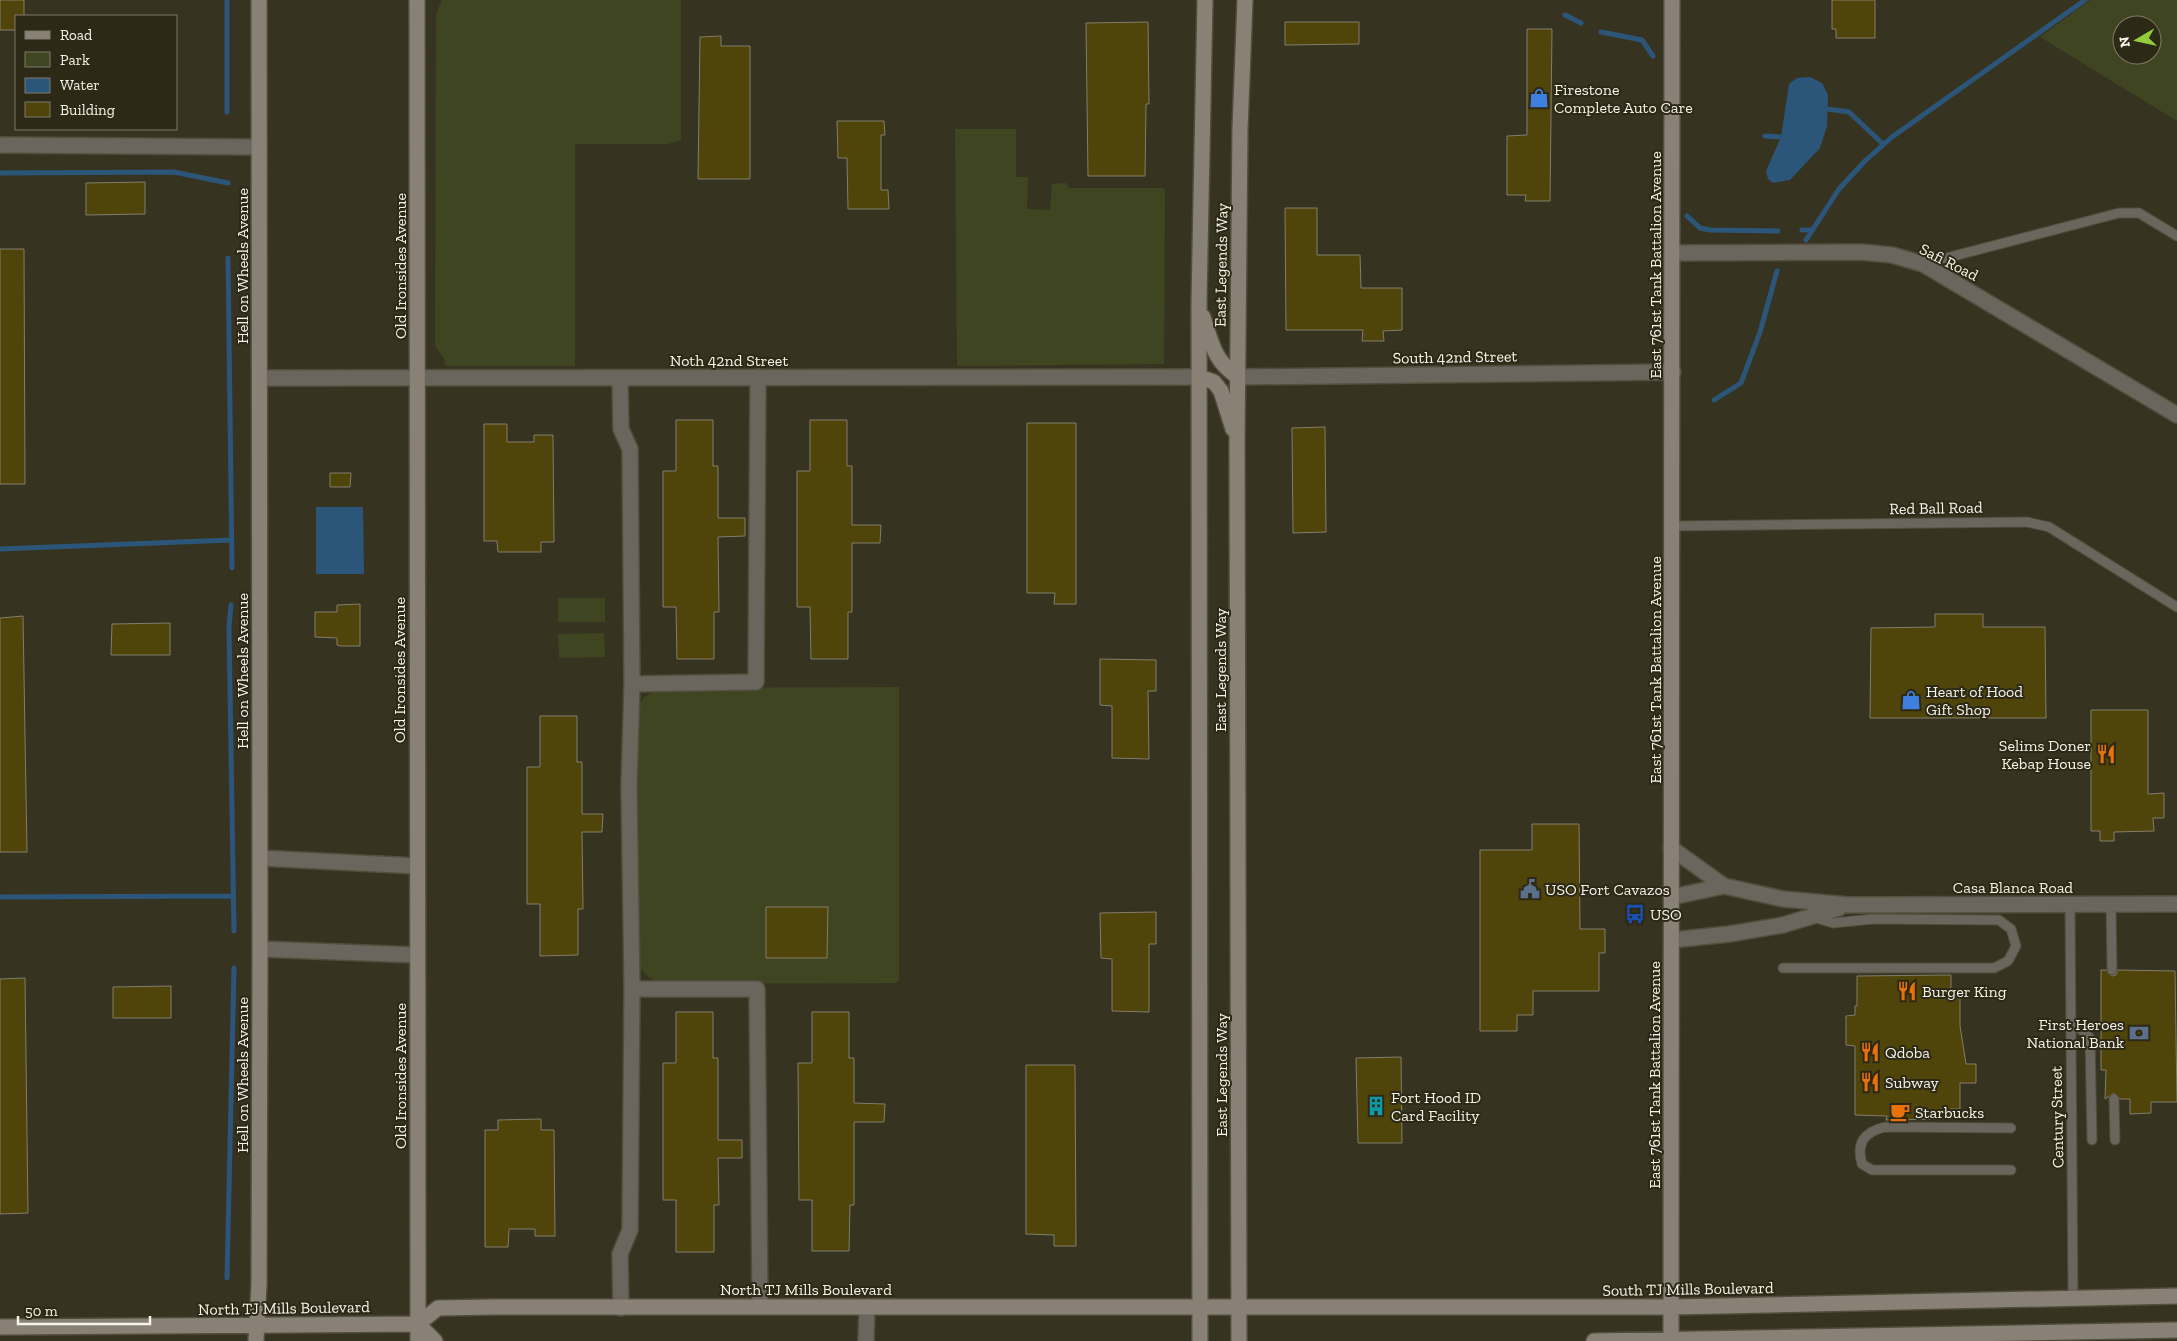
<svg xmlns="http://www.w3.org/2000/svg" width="2177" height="1341" viewBox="0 0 2177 1341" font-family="'Zilla Slab',serif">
<rect width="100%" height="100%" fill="#373321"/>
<!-- green -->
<path fill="#404521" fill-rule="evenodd" d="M442,0H681V140L668,144H575V366H449L444,364L445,360L435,346L436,14Z
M2090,0H2177V121L2040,37ZM2122,25H2152V55H2122Z
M955,129H1016V177H1028L1027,209L1050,210L1052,184L1066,183L1069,188H1163L1165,190L1164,364L957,366Z
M558,598H605V622H558Z
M604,633L605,657L559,658L558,634Z
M899,687V980L896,983L669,984C654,983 645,976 637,964L635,714C640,698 648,693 663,688Z"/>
<!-- water -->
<path fill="#2c5679" d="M1810,77L1822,83L1828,95L1827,126L1820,148L1790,180L1773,183L1768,179L1766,171L1781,137L1789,84L1797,78Z
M316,507H363L364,574H316Z"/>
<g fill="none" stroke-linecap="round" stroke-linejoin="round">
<!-- stream -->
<path stroke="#2c5679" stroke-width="5" d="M1565,15L1581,23
M1601,32L1642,40L1653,56
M1827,109L1849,112L1883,144
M227,112V0
M1765,136L1781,137
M0,173L174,172L228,183
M1687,216L1700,228L1710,230L1778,231
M1802,230H1812
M1806,240L1839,189L1865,161L1892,137L2085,0
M228,258L232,568
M1714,400L1741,383L1760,332L1777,271
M0,549L232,540
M231,605L229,627L234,931
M0,897L232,896
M227,1278L234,968"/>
</g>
<!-- building -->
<path fill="#4f4409" stroke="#827e6a" d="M0,0H24V16H16V30H0Z
M1832,0H1875V38H1836V29H1832Z
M1148,22L1149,104H1146L1145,176H1088L1086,23Z
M1285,22H1359V44L1285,45Z
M1527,29H1552L1550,201H1525L1526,195H1507V136L1527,135Z
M721,36V46H750V179H698L700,37Z
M837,121H884L885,135H881V190H888L889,209H848L847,158H838Z
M145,182V214L86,215V183Z
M1285,208H1317V255H1360L1361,288H1402V330L1383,331L1384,341H1362L1363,330H1286Z
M0,249H24L25,484H0Z
M676,420H713V466H718V518H745V536L718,537L719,612H714V659H677L676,607H663V471H676Z
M810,420H847V466H852V525H881L880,543H852V612H848V659H811L810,607H797V471H810Z
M1027,423H1076V604H1054L1055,593H1027Z
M484,424H507V442H534V435H553L554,542H541V552H498L497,541H484Z
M1325,427L1326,532L1293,533L1292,428Z
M330,473H351L350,487H330Z
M360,604V646H341L337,645V638L315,637V612H337V605Z
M1935,614H1983V627H2045L2046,718H1870L1871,628L1935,627Z
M23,616L27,852H0V618Z
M170,623V655H111L112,624Z
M1100,659L1156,660V691H1148L1149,759L1112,758V706L1100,705Z
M2091,710H2148V794L2164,793V818H2153L2154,831L2114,832V841H2100V831H2091Z
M540,716H577V762H582V814H603L602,832H582L583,909H578V955L540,956V904H527V767H540Z
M1532,824H1579L1580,929H1605V953H1599V991H1533V1015H1517V1031H1480V850H1532Z
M766,907H828L827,958H766Z
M1156,912V944H1149V1012L1112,1011V959L1101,958L1100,913Z
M2101,970H2106L2112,976L2116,975L2118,970L2175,971L2177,1102H2151V1113L2130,1114V1099H2120L2114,1093L2105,1099L2106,1070H2101Z
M1951,975V993H1960V1026L1966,1064H1976V1083H1960V1109H1951V1119L1886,1120L1887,1116L1855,1115V1046L1846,1045V1016L1855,1015V1006H1857V976Z
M25,978L28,1213L0,1214V979Z
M171,986V1018H113V987Z
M676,1012H713V1058H718V1140H742V1158H718L719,1205H714V1252H676V1200H663V1063H676Z
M812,1012H849V1058H854V1103L885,1104L884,1122H854V1205H850L849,1251H812V1200H799L798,1063H812Z
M1401,1057L1402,1143H1358L1356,1058Z
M1026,1065H1075L1076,1246H1054V1235L1026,1234Z
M541,1119V1130H554L555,1236H535V1229H509L508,1247H485V1130H498V1120Z"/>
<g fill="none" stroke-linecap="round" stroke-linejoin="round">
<defs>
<path id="lane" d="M1923,264L2119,213H2139L2177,236
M1673,526L2027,522L2049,527L2177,607
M2111,904L2112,970
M2070,905L2073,1299
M1783,968H1994L2008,961L2016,946L2011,929L1999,920L1873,919L1833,923L1813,917
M2071,1020L2090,1038L2092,1140
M2114,1099L2115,1140
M2011,1128L1885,1127C1864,1132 1856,1143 1862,1164L1872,1170H2011"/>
<path id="street" d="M0,145L259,147
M1672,253L1861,252L1892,255L1923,264L2177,415
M1238,377L1673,372
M260,378L1200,377
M620,378L621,429L630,449L632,684L629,786L632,989L630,1230L620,1254L621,1308
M632,684L756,682L758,377
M1671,848L1724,886
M260,858L417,866
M1672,897L1724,886L1783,899L1849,905L2177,904
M1672,940L1729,934L1783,925L1839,908
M260,949L417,955
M632,989H757L760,1306
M866,1341L867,1307"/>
<path id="secondary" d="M417,0L418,1341
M1203,317C1212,344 1214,361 1238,377
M1200,377L1214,382L1221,391L1233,429
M418,1324L435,1341
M0,1327L418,1324L438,1308L493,1307H1672L2177,1296
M256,1341L259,1284L260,949L259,0
M1200,1341L1199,302L1205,0
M1239,1341L1237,441L1240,129L1245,0
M1594,1341L2177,1330
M1671,1341L1672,0"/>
</defs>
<!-- lane casing -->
<use href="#lane" stroke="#524e3d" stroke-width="11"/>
<!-- street casing -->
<use href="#street" stroke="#524e3d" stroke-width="18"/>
<!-- secondary casing -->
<use href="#secondary" stroke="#524e3d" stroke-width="18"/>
<!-- lane -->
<use href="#lane" stroke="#6a655d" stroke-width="9"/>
<!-- street -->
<use href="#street" stroke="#6a655d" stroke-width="15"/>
<!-- secondary -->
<use href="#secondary" stroke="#898175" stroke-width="15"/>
</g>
<!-- icons -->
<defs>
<symbol id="shop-bare" viewBox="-9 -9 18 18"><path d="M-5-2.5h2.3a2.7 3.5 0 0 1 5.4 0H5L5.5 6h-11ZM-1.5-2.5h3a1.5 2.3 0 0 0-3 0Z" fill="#3f7fe0" stroke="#2d2917" stroke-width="2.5" paint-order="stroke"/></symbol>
<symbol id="restaurant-bare" viewBox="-9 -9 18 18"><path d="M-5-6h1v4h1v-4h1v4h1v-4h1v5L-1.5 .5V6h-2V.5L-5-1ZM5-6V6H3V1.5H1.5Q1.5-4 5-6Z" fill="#e8710a" stroke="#2d2917" stroke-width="2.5" paint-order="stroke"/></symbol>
<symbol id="civic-bare" viewBox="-9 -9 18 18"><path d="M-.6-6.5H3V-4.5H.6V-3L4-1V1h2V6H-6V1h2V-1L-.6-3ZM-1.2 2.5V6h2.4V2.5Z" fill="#5c6f8a" stroke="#2d2917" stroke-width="2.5" paint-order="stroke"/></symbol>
<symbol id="bus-bare" viewBox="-9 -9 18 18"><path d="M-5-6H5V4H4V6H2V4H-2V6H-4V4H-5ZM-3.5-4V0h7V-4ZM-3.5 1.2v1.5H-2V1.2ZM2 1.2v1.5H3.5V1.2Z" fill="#1a4fb4" stroke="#2d2917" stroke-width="2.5" paint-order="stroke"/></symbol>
<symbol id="bank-bare" viewBox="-9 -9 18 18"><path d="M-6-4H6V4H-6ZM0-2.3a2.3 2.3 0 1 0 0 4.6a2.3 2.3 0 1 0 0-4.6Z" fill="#5c6f8a" stroke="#2d2917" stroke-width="2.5" paint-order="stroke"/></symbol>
<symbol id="building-bare" viewBox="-9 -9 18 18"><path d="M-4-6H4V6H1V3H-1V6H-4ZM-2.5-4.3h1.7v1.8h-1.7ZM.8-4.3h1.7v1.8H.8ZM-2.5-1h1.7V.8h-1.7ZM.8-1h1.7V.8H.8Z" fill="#0f9aa8" stroke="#2d2917" stroke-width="2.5" paint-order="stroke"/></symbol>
<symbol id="cafe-bare" viewBox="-9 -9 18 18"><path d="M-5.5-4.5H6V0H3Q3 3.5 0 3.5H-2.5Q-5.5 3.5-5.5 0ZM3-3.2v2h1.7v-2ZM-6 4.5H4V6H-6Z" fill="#e8710a" stroke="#2d2917" stroke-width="2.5" paint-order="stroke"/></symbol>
</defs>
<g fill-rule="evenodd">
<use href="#shop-bare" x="1525" y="84" width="28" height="28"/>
<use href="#shop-bare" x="1897" y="686" width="28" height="28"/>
<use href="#restaurant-bare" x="2092" y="740" width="28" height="28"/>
<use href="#civic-bare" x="1516" y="875" width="28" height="28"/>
<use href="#bus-bare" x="1621" y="900" width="28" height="28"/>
<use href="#restaurant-bare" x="1893" y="977" width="28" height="28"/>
<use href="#bank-bare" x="2125" y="1019" width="28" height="28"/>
<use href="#restaurant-bare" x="1856" y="1038" width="28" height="28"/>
<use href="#restaurant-bare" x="1856" y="1068" width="28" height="28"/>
<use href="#building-bare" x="1362" y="1092" width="28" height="28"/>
<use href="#cafe-bare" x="1886" y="1098" width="28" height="28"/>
</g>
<g text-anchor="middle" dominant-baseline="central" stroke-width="4" stroke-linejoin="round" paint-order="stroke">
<!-- poi labels -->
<g font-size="16" fill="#f6f3e8" stroke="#2d2917" text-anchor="start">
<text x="1554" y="89">Firestone<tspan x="1554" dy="18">Complete Auto Care</tspan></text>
<text x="1926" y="691">Heart of Hood<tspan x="1926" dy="18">Gift Shop</tspan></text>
<text x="2091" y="745" text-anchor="end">Selims Doner<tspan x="2091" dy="18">Kebap House</tspan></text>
<text x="1545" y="889">USO Fort Cavazos</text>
<text x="1650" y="914">USO</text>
<text x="1922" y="991">Burger King</text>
<text x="2124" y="1024" text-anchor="end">First Heroes<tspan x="2124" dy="18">National Bank</tspan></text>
<text x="1885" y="1052">Qdoba</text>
<text x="1885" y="1082">Subway</text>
<text x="1391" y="1097">Fort Hood ID<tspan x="1391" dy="18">Card Facility</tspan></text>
<text x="1915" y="1112">Starbucks</text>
</g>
<!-- street labels -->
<g font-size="16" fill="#f6f3e8" stroke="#2d2917">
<text transform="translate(1949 262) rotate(27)">Safi Road</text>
<text transform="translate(1221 265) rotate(-89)">East Legends Way</text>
<text transform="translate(1655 265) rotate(-90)">East 761st Tank Battalion Avenue</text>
<text transform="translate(242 266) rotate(-90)">Hell on Wheels Avenue</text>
<text transform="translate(400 266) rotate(-90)">Old Ironsides Avenue</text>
<text transform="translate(1455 357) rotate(-1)">South 42nd Street</text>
<text x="729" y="360">Noth 42nd Street</text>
<text transform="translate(1936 508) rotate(-1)">Red Ball Road</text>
<text transform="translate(399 670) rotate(-90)">Old Ironsides Avenue</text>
<text transform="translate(1220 670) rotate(-90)">East Legends Way</text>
<text transform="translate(1655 670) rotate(-90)">East 761st Tank Battalion Avenue</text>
<text transform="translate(242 671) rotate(-90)">Hell on Wheels Avenue</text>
<text x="2013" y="887">Casa Blanca Road</text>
<text transform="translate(242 1075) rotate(-90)">Hell on Wheels Avenue</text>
<text transform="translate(1221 1075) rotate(-90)">East Legends Way</text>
<text transform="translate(1654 1075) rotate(-90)">East 761st Tank Battalion Avenue</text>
<text transform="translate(400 1076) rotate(-90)">Old Ironsides Avenue</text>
<text transform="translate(2057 1117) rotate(-91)">Century Street</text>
<text x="806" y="1289">North TJ Mills Boulevard</text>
<text transform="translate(1688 1289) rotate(-1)">South TJ Mills Boulevard</text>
<text transform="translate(284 1308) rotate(-1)">North TJ Mills Boulevard</text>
</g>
</g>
<!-- legend -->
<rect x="15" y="15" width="162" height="115" fill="#2d2917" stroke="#7d7a6b"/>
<rect x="25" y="31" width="25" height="8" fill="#898175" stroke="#7d7a6b"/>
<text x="60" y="40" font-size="15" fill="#f6f3e8">Road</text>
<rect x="25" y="52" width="25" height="15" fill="#404521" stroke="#7d7a6b"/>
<text x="60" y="65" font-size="15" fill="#f6f3e8">Park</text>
<rect x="25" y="78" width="25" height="15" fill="#2c5679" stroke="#7d7a6b"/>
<text x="60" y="90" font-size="15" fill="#f6f3e8">Water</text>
<rect x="25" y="102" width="25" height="15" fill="#4f4409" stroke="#7d7a6b"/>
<text x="60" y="115" font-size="15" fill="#f6f3e8">Building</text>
<!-- north arrow -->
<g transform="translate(2137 40) rotate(261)"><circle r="24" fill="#2d2917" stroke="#7d7a6b"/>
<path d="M0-4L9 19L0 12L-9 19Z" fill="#93cc3d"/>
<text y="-8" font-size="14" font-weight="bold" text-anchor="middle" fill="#f6f3e8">N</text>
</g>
<!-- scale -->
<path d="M18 1316v8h132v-8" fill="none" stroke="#f6f3e8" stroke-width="2.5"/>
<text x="25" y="1316" font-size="15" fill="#f6f3e8" stroke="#2d2917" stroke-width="4" paint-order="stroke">50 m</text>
</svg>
